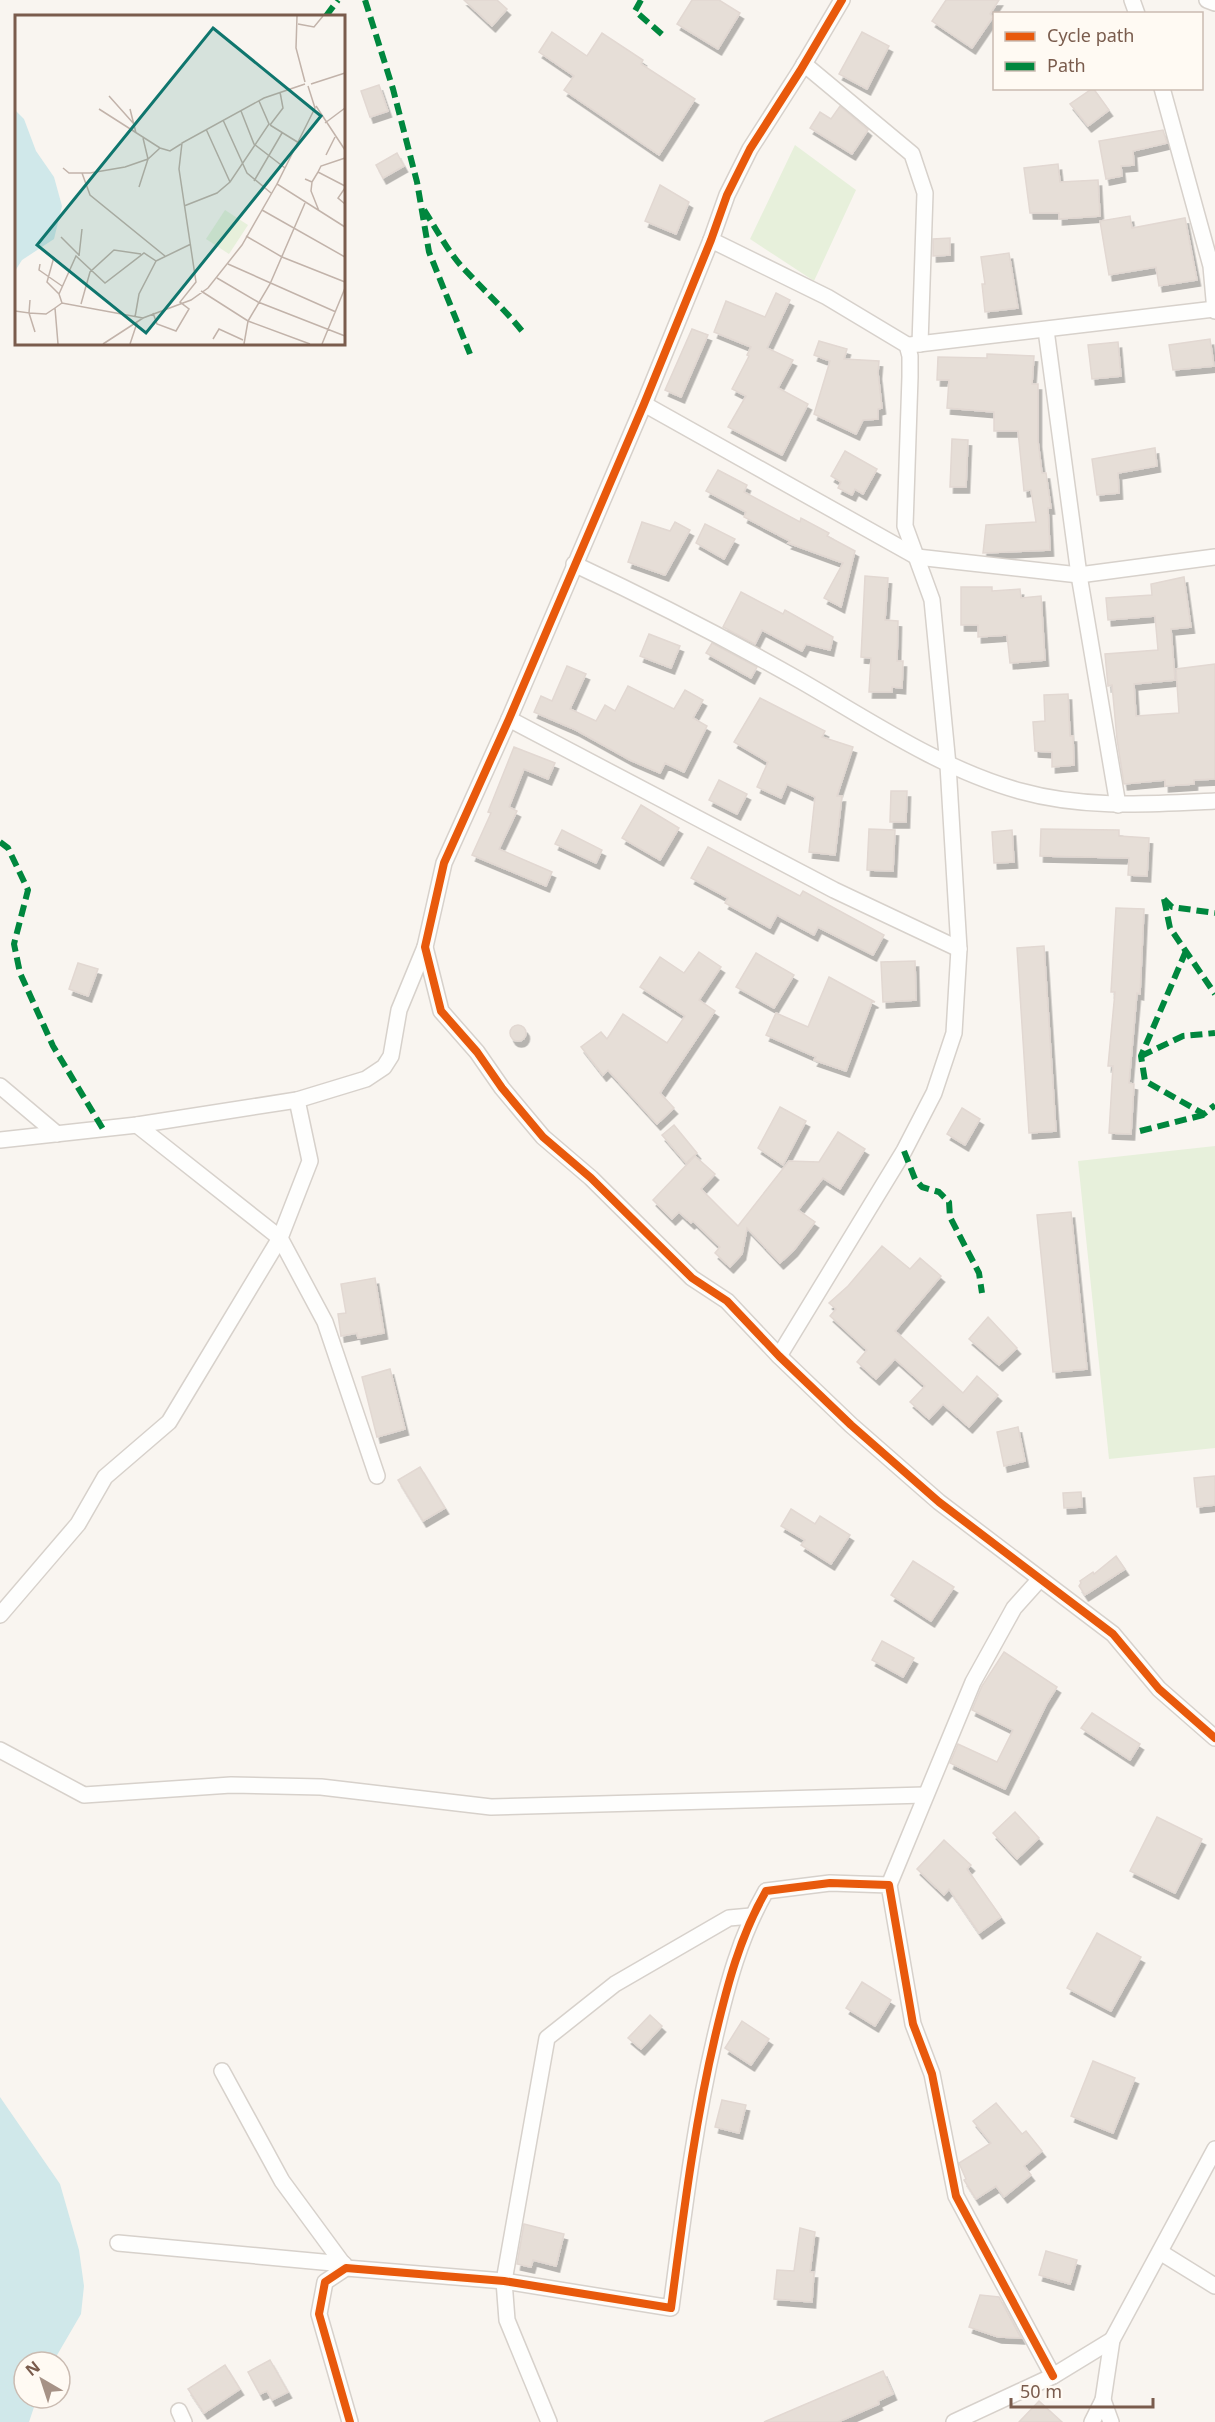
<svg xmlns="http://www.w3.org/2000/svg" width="1215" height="2422" font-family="'Noto Sans',sans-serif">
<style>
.green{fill:#e7f0db}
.water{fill:#d0e8ea}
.building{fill:#e6ded7;stroke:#e2d8d2;stroke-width:1.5;filter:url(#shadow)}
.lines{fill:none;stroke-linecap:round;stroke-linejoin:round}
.street-casing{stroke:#d7d1cb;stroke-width:18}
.street{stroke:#fefefd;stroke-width:15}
.quiet{stroke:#00873e;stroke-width:6;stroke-dasharray:12 6;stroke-linecap:butt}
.cycleway-casing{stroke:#fffaf3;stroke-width:11}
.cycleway{stroke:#e8590c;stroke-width:8}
.inset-road{fill:none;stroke:#c2b3aa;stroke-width:1.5}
.view{fill:#0f766e;fill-opacity:0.15;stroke:#0f766e;stroke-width:3}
.inset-edge{fill:none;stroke:#7a5c4d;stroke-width:3}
</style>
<defs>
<filter id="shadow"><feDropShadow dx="3.5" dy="6" stdDeviation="0" flood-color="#0004"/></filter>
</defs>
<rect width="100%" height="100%" fill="#f9f5f0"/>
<g class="green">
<path d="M 795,145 L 856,190 L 814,281 L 750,239 Z"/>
<path d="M 1215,1146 L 1215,1448 L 1109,1459 L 1078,1161 Z"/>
</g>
<path class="water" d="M 0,2097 L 60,2184 L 79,2250 L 84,2286 L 81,2314 L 53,2362 L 24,2362 L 24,2398 L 37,2398 L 29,2422 L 0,2422 Z"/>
<g class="building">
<path d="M 464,0 L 497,0 L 507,9 L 492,26 Z"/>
<path d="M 692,0 L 719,0 L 740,13 L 718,49 L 677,24 Z"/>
<path d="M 946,0 L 999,0 L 990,14 L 993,17 L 972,48 L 932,21 Z"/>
<path d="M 552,32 L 587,56 L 602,33 L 643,60 L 641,64 L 695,99 L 659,155 L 564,90 L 574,76 L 539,52 Z"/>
<path d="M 862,32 L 889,46 L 867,89 L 839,74 Z"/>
<path d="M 379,85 L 388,111 L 370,117 L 361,91 Z"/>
<path d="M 1093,88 L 1109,110 L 1088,126 L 1070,104 Z"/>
<path d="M 840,106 L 868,130 L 852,154 L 810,128 L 820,112 L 831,119 Z"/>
<path d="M 1163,130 L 1167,143 L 1133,151 L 1134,165 L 1121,166 L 1122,176 L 1106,179 L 1099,141 Z"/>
<path d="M 397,153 L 404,166 L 383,178 L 376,165 Z"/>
<path d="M 1058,164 L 1060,182 L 1098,180 L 1100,216 L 1059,219 L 1059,213 L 1030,213 L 1024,168 Z"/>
<path d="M 660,185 L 689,202 L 676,234 L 645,221 Z"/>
<path d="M 1130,216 L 1132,228 L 1185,218 L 1197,280 L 1159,286 L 1156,267 L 1109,275 L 1100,221 Z"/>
<path d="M 950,238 L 950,255 L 933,256 L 933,239 Z"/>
<path d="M 1009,253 L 1018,308 L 985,312 L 982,284 L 985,284 L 981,257 Z"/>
<path d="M 776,293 L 790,300 L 767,348 L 793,360 L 778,388 L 808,404 L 782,455 L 728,427 L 746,396 L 732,389 L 749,356 L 747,355 L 751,347 L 714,332 L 726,301 L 765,317 Z"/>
<path d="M 692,329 L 708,335 L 681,397 L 665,390 Z"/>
<path d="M 1210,339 L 1214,366 L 1173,370 L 1169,345 Z"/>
<path d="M 819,341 L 847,349 L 844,359 L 879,361 L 878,373 L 882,408 L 878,409 L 878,419 L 863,420 L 856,434 L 814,414 L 830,361 L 814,355 Z"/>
<path d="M 1118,342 L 1121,376 L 1092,379 L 1088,345 Z"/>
<path d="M 987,354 L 1034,356 L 1032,384 L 1038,384 L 1038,441 L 1042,473 L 1046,473 L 1051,508 L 1048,508 L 1050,550 L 983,553 L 986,525 L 1036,522 L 1031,490 L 1024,491 L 1018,431 L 994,431 L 994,412 L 947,408 L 949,380 L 937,380 L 938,357 L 987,358 Z"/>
<path d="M 952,439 L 968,440 L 966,487 L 950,487 Z"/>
<path d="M 1155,448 L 1157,466 L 1118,473 L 1119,493 L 1097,495 L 1092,459 Z"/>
<path d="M 845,451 L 877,469 L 863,494 L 855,489 L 852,495 L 838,488 L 841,482 L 831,476 Z"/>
<path d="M 718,470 L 747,485 L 744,492 L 800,522 L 801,518 L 829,533 L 827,536 L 855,551 L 841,607 L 824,598 L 843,563 L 788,543 L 790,541 L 744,517 L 746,512 L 706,491 Z"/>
<path d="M 642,522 L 670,531 L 675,522 L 690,530 L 665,575 L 628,562 Z"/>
<path d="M 705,524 L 735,539 L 724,559 L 696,543 Z"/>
<path d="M 865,576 L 888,578 L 885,620 L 898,621 L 897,661 L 903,661 L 902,688 L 892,687 L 892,692 L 869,692 L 871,658 L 861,657 Z"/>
<path d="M 1184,577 L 1191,627 L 1171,629 L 1175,680 L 1134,684 L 1136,716 L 1179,713 L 1176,669 L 1215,664 L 1215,779 L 1194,780 L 1194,784 L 1165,786 L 1165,780 L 1124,784 L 1117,739 L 1112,685 L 1108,686 L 1105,654 L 1158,650 L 1155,616 L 1108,620 L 1106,598 L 1152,595 L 1151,584 Z"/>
<path d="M 961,587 L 992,587 L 992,591 L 1020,589 L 1021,598 L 1041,596 L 1045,660 L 1010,663 L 1007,635 L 978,637 L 978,625 L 961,625 Z"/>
<path d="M 741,592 L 783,614 L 785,610 L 833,637 L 830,650 L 806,644 L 802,651 L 762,630 L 755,644 L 723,627 Z"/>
<path d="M 649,634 L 680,646 L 671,668 L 640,656 Z"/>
<path d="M 712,643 L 757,667 L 751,678 L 706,653 Z"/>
<path d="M 567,666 L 586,674 L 570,709 L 596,721 L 605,705 L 615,711 L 628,686 L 674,709 L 685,690 L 703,700 L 693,718 L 707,726 L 684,772 L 665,763 L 660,773 L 630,760 L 576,730 L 534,712 L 541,696 L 552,701 Z"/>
<path d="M 1068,694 L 1070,736 L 1073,736 L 1074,765 L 1052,767 L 1052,752 L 1035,751 L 1033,722 L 1045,721 L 1044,695 Z"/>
<path d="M 760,698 L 825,731 L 822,737 L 853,747 L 837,796 L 842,796 L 835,855 L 809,852 L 815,797 L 787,784 L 781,798 L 757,787 L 768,762 L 734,742 Z"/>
<path d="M 514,747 L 555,763 L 548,779 L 524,769 L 509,807 L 517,811 L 499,849 L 552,872 L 546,886 L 472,855 L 491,813 L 488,812 Z"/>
<path d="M 719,780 L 747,794 L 737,814 L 709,800 Z"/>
<path d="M 891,791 L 907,791 L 906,822 L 890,822 Z"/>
<path d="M 641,805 L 679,828 L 660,860 L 622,838 Z"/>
<path d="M 869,829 L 895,830 L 893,871 L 867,870 Z"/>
<path d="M 1041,829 L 1119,830 L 1119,836 L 1149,838 L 1147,876 L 1128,875 L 1129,858 L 1040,856 Z"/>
<path d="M 562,830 L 602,850 L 596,863 L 555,844 Z"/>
<path d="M 1012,830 L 1014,862 L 994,863 L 992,832 Z"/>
<path d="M 708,847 L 800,896 L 803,891 L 884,935 L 873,955 L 818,927 L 814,935 L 777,915 L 770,928 L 725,903 L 728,898 L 691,878 Z"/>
<path d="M 1116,908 L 1144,909 L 1140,994 L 1137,993 L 1129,1083 L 1134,1084 L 1131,1134 L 1109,1133 L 1113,1066 L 1108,1066 L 1115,992 L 1111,992 Z"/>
<path d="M 1044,946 L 1056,1131 L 1029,1133 L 1017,948 Z"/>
<path d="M 699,952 L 721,967 L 699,1000 L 715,1011 L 660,1093 L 674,1108 L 657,1124 L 608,1070 L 603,1075 L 581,1047 L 601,1032 L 607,1039 L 623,1014 L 667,1043 L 685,1016 L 640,987 L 660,957 L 684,973 Z"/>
<path d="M 756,953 L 794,975 L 774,1008 L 736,987 Z"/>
<path d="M 915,961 L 916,1000 L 883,1002 L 881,962 Z"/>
<path d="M 78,963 L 98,969 L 88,996 L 69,989 Z"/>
<path d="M 829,977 L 875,1002 L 872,1002 L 846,1071 L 814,1060 L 816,1057 L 766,1035 L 776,1013 L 808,1027 Z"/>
<circle cx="518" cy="1033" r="8"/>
<path d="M 780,1107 L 806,1121 L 783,1165 L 758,1148 Z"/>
<path d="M 962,1108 L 980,1119 L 965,1145 L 947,1134 Z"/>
<path d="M 674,1125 L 697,1153 L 686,1163 L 662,1135 Z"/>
<path d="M 838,1132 L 865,1149 L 840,1189 L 823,1178 L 798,1210 L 815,1222 L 794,1250 L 780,1263 L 747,1228 L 742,1254 L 730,1267 L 715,1253 L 720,1247 L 693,1221 L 691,1223 L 679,1212 L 672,1219 L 653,1200 L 695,1156 L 715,1174 L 701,1189 L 738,1226 L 789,1161 L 819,1162 Z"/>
<path d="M 1071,1212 L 1087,1369 L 1053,1372 L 1037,1215 Z"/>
<path d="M 882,1246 L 910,1269 L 920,1258 L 941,1276 L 895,1331 L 963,1393 L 977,1376 L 998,1395 L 969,1427 L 943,1404 L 929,1419 L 910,1402 L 925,1386 L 895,1359 L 876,1379 L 857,1362 L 867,1350 L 830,1316 L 836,1309 L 829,1303 L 848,1286 Z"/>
<path d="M 375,1278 L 384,1333 L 358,1338 L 357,1333 L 341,1336 L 338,1314 L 346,1313 L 341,1284 Z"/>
<path d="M 988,1317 L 1017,1348 L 999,1365 L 969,1339 Z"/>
<path d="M 390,1369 L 405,1429 L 377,1437 L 362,1377 Z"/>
<path d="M 1018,1427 L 1025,1461 L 1004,1466 L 997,1432 Z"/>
<path d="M 420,1467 L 445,1508 L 423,1521 L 398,1480 Z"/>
<path d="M 1215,1476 L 1215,1505 L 1197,1507 L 1194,1478 Z"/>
<path d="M 1081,1492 L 1082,1507 L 1064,1508 L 1063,1493 Z"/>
<path d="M 791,1509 L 815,1524 L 820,1516 L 850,1535 L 831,1564 L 801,1545 L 805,1540 L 781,1526 Z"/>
<path d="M 1116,1556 L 1125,1569 L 1085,1595 L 1079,1586 L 1081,1583 L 1080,1581 L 1093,1572 L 1094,1574 Z"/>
<path d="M 913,1561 L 954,1587 L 931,1621 L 891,1595 Z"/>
<path d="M 882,1641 L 914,1658 L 903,1677 L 872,1660 Z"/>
<path d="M 1004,1652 L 1057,1687 L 1047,1703 L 1005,1789 L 950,1763 L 958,1744 L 997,1762 L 1013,1730 L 972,1710 L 982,1686 Z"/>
<path d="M 1092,1713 L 1140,1744 L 1130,1760 L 1081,1728 Z"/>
<path d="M 1015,1812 L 1039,1838 L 1017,1859 L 993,1833 Z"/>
<path d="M 1157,1817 L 1202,1839 L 1175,1893 L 1130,1871 Z"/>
<path d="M 944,1840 L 971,1865 L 967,1869 L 1001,1917 L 979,1933 L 949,1889 L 944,1895 L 917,1869 Z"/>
<path d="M 1097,1933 L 1141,1957 L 1111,2011 L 1067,1988 Z"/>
<path d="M 862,1982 L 891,2000 L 875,2026 L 846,2008 Z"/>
<path d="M 650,2015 L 662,2026 L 641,2049 L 628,2038 Z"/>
<path d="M 742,2021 L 769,2039 L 751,2065 L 725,2048 Z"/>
<path d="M 1093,2061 L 1135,2078 L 1113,2133 L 1071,2116 Z"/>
<path d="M 722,2100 L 746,2105 L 739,2133 L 715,2127 Z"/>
<path d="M 996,2103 L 1022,2134 L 1026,2131 L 1042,2151 L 1024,2166 L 1031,2175 L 1004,2197 L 996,2186 L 976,2199 L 964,2180 L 966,2179 L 959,2163 L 991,2143 L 973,2121 Z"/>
<path d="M 524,2224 L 564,2234 L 556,2266 L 533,2260 L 531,2267 L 517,2264 Z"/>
<path d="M 800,2228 L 815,2232 L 810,2272 L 814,2272 L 812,2302 L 774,2299 L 777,2270 L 794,2271 Z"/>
<path d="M 1046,2251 L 1077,2260 L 1070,2284 L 1039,2275 Z"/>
<path d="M 980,2295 L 999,2297 L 1021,2338 L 998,2337 L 969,2327 Z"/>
<path d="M 270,2360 L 288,2392 L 272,2400 L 267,2391 L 260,2394 L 248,2372 Z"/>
<path d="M 225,2365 L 240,2389 L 204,2413 L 188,2389 Z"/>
<path d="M 883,2371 L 893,2394 L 878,2401 L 879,2404 L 838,2422 L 764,2422 Z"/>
<path d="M 1039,2401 L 1062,2422 L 1019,2422 Z"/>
</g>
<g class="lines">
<defs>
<g id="street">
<path d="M 842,0 L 800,71 L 750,149 L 727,195 L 711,240 L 644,404 L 509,719 L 444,863 L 425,947 L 441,1011 L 477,1052 L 502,1088 L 543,1137 L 591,1178 L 692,1278 L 727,1301 L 779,1356 L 851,1425 L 939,1502 L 1113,1634 L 1159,1689 L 1215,1738"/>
<path d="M 1132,0 L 1137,14"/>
<path d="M 1207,0 L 1215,3"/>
<path d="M 804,64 L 912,154 L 925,193 L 920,344"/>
<path d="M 1162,88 L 1211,266 L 1215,311"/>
<path d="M 711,240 L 827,297 L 907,345 L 910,356 L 910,377 L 905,526 L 932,600 L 948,765 L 959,949 L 954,1033 L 934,1093 L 904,1151 L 779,1356"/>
<path d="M 1046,330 L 1079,575 L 1118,805"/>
<path d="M 910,345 L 1215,309"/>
<path d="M 644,404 L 917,557 L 1079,575 L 1215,557"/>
<path d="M 574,564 C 651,600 727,639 801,681 C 872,722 941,769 1020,791 C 1084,809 1150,804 1215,801"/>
<path d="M 509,719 L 834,890 L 959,949"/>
<path d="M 0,1086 L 57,1134"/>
<path d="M 137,1125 L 280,1238 L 325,1322 L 377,1476"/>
<path d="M 0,1140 L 137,1125 L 297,1100 L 366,1079 L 384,1067 L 391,1056 L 399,1010 L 425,947"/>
<path d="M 0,1615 L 78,1524 L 105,1477 L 169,1422 L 280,1238 L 310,1161 L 297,1100"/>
<path d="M 0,1750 L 84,1795 L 231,1785 L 321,1787 L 491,1807 L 925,1795"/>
<path d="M 889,1885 L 973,1682 L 1014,1608 L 1040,1579"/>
<path d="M 222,2071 L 282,2181 L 346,2268"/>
<path d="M 118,2243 L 344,2264"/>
<path d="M 1160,2252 L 1215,2286"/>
<path d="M 1103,2400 L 1111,2422"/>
<path d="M 179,2411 L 184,2422"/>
<path d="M 350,2422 L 319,2314 L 325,2282 L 346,2268 L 504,2281 L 671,2308 C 683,2218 694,2126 715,2037 C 727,1986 740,1936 766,1891 L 830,1883 L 889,1885 L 913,2024 L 932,2074 L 956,2196 L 1053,2376"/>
<path d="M 549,2422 L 507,2320 L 504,2281 L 547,2038 L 615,1984 L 729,1918 L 751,1916"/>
<path d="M 954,2422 L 1053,2376 L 1112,2340"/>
<path d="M 1092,2422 L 1103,2400 L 1112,2340 L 1215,2149"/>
</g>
</defs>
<use href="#street" class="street-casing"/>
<use href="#street" class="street"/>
<g class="quiet">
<path d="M 365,0 L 393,89 L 417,182 L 429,252 L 470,354"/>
<path d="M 641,0 L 635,11 L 664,36"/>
<path d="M 326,16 L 338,0"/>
<path d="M 424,210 C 437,230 448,252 464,269 C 484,290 504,309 522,331"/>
<path d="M 0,842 L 8,848 L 28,890 L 14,944 L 20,973 L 53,1046 L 103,1129"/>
<path d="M 1164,899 L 1170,928 L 1215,994"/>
<path d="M 1164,899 L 1172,907 L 1215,913"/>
<path d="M 1186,951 L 1141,1056 L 1145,1081 L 1204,1114 L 1215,1105"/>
<path d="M 1141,1056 L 1183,1036 L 1215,1033"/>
<path d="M 1140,1131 L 1207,1114"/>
<path d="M 904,1151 L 915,1179 L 922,1187 L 939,1192 L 949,1202 L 950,1217 L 979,1273 L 982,1293"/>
</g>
<defs>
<g id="cycleway">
<path d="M 842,0 L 800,71 L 750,149 L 727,195 L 711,240 L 644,404 L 509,719 L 444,863 L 425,947 L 441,1011 L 477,1052 L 502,1088 L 543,1137 L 591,1178 L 692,1278 L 727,1301 L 779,1356 L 851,1425 L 939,1502 L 1113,1634 L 1159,1689 L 1215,1738"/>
<path d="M 350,2422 L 319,2314 L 325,2282 L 346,2268 L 504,2281 L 671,2308 C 683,2218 694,2126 715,2037 C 727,1986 740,1936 766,1891 L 830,1883 L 889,1885 L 913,2024 L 932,2074 L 956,2196 L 1053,2376"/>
</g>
</defs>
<use href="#cycleway" class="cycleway-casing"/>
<use href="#cycleway" class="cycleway"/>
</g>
<g transform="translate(15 15)">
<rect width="330" height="330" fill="#f9f5f0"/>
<path d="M 210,195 L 233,210 L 214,239 L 191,224 Z" fill="#e7f0db"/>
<path d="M 0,95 L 9,104 L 21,136 L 39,162 L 47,191 L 39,224 L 7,245 L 0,256 Z" fill="#d0e8ea"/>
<path class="inset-road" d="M 282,1 L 281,33 L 290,67M 283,9 L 299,12 L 308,1M 296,69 L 330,58M 293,71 L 300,93 L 262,169 L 330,212M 94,81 L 119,109M 301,91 L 330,135M 84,94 L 145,133 L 155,136 L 166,129M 115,94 L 121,118M 226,96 L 239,129 L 270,153M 208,105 L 232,158 L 256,178M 310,108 L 330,93M 255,110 L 268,93 L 265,77M 255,110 L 284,128M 191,114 L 215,167M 311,140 L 320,122M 48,153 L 54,158 L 75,158 L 110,152 L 133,144 L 145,133M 303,157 L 306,151 L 330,143M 67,158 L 75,180 L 150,241M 290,164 L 297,167 L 303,157 L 330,171M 239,166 L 267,118M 297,167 L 296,176 L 304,196M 124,172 L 133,144 L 128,123M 330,173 L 323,183 L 330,189M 169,191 L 202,178 L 215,167 L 254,109 L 244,86M 247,195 L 330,242M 231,221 L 267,242 L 330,267M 46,222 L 64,240M 64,241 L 67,214M 39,242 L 32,267 L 44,279M 141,246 L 176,229M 25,249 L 24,255 L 47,271M 213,249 L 321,297M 202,263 L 243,287 L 330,321M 186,276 L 233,306 L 295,329M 47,288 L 44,279 L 61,241 L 90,268 L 129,238 L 141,246 L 124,279 L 120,302M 66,289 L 75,257 L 99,235 L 126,239M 0,296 L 14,298 L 15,285M 138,298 L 142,309 L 161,316 L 174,294 L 165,287 L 181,267 L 164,154 L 167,128 L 249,83 L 290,69M 20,317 L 14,298 L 31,299 L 40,293M 198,324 L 204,314 L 228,325M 43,329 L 40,293 L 47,288 L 128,303M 88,329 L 128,303 L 176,285 L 193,273 L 227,230 L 262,169M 115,329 L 122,308M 229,329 L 233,306 L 255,269 L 290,188M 307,329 L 330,273"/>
<path class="view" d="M 198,13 L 306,101 L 131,318 L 22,230 Z"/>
<rect width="330" height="330" class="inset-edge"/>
</g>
<rect x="993" y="12" width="210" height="78" fill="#fffaf3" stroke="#cabbb1" stroke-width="1.5"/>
<rect x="1005" y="32" width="30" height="9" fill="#e8590c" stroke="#cabbb1" stroke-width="1.5"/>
<text x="1047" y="42" font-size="18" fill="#7a5c4d">Cycle path</text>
<rect x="1005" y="62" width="30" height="9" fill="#00873e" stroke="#cabbb1" stroke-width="1.5"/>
<text x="1047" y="72" font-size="18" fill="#7a5c4d">Path</text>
<g transform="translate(42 2380) rotate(321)"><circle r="28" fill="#fffaf3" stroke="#cabbb1" stroke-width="1.5"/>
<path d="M0-4.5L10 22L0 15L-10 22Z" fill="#a69286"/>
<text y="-9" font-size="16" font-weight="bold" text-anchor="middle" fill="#7a5c4d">N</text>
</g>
<path d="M1011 2398v9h142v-9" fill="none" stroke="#7a5c4d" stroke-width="3"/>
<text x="1020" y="2398" font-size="18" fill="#7a5c4d" stroke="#fffaf3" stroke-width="4.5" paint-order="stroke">50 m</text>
</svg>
